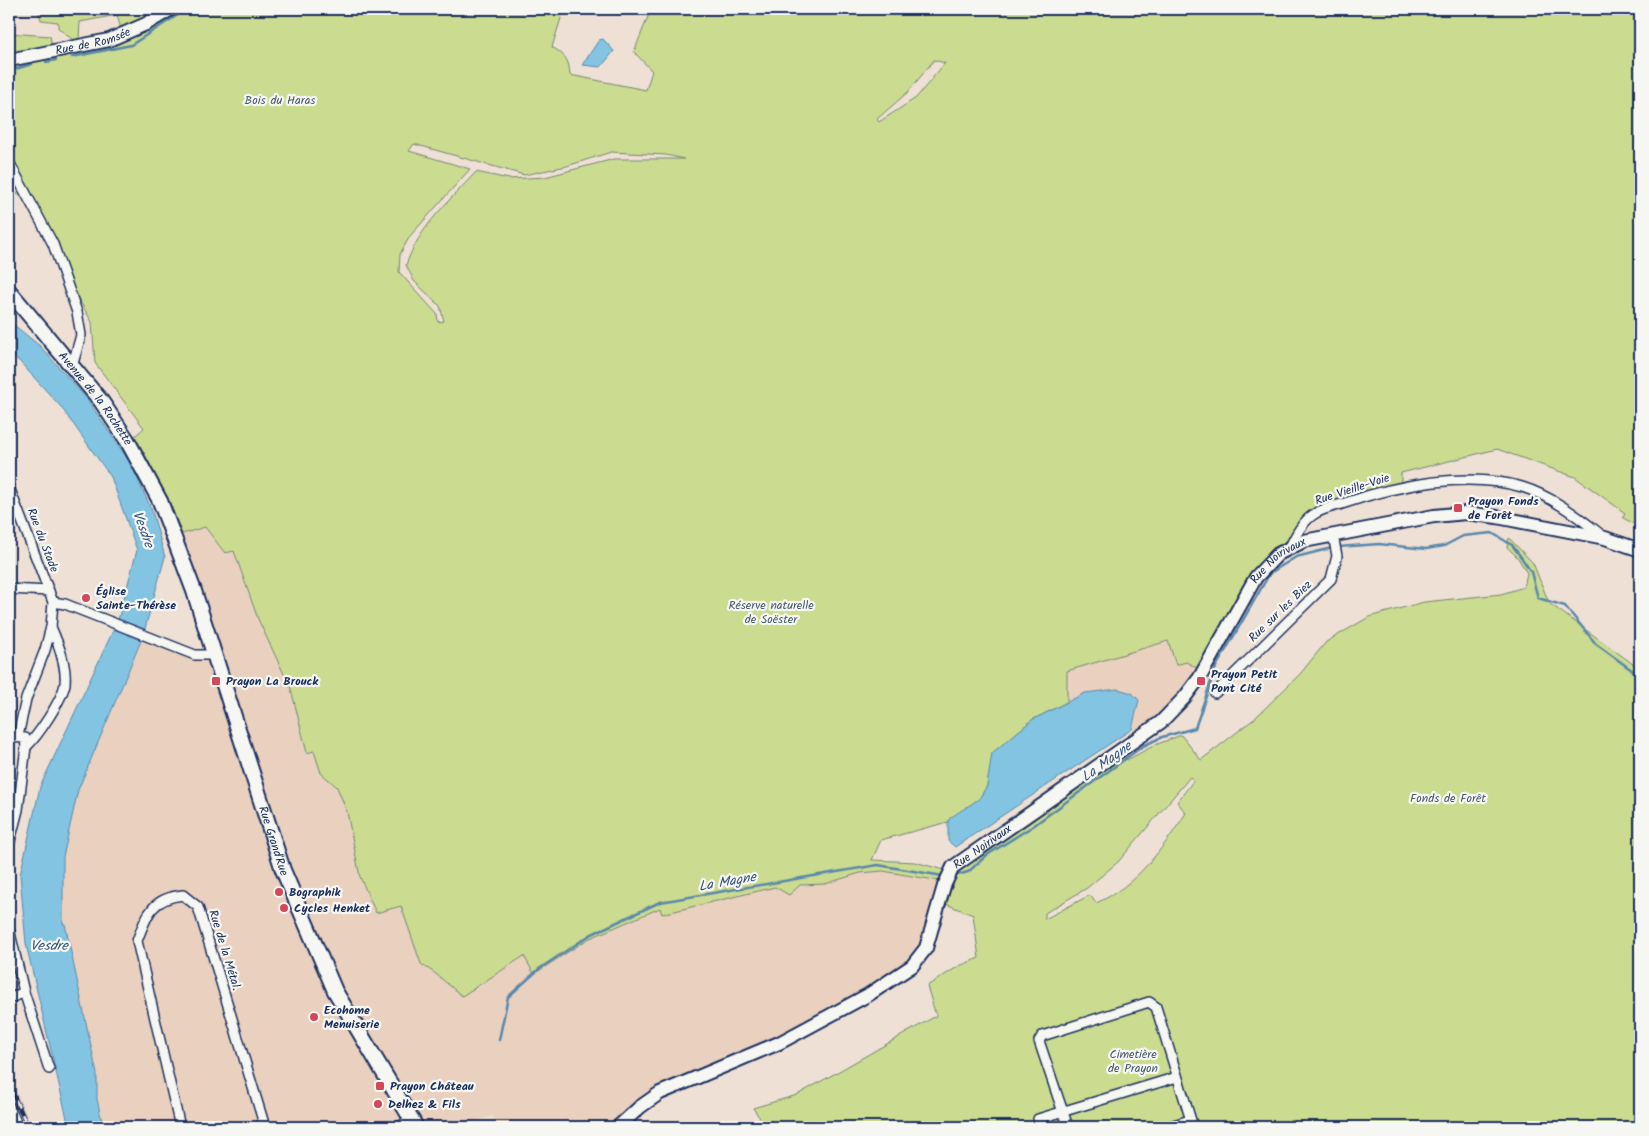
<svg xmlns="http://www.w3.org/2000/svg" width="1649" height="1136" font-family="Kalam,sans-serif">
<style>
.built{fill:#e9d0bf}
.green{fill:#cbdb8f;stroke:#738576;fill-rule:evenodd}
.water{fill:#82c4e2;stroke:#5988ad}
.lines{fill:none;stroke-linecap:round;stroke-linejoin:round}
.stream{stroke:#5988ad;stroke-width:2.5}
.street-casing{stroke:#1b2f5e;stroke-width:12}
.secondary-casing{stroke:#1b2f5e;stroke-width:16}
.primary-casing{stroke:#1b2f5e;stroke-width:18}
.street{stroke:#f6f6f2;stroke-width:9}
.secondary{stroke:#f6f6f2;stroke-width:12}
.primary{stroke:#f6f6f2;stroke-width:14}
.rail-casing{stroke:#1b2f5e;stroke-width:4.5}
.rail{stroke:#f6f6f2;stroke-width:2.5;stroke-dasharray:8;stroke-linecap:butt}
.poi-dot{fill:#d1495b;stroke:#f6f6f2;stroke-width:2}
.labels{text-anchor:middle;stroke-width:4.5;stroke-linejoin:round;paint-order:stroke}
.street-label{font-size:12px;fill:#1b2f5e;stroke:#f6f6f2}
.park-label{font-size:12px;fill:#475a6a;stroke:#f6f6f2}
.poi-label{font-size:12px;font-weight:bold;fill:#1b2f5e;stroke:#f6f6f2;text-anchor:start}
.water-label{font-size:14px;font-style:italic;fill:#35547f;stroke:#f6f6f2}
</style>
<rect width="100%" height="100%" fill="#eee0d4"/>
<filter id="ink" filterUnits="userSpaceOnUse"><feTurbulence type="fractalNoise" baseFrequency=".02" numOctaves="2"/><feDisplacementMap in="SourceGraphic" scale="10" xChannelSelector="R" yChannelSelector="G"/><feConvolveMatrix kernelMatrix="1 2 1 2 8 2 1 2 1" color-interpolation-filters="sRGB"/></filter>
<g filter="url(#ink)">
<g class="built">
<path d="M 205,527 L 225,553 L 234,551 L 258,619 L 291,689 L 307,752 L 314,750 L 321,773 L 337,787 L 347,812 L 360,877 L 376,913 L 400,903 L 421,964 L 436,974 L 462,996 L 525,956 L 535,974 L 588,939 L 660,908 L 662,914 L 775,887 L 825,884 L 860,873 L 883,871 L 940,881 L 922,949 L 907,967 L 822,1017 L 644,1097 L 613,1127 L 569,1127 L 560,1119 L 549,1127 L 498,1127 L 493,1116 L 482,1119 L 469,1127 L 423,1127 L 354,1020 L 295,879 L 243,724 L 182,534 Z"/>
<path d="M 143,636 L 212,664 L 278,873 L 328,996 L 405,1127 L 103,1127 L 97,1099 L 97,1074 L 65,924 L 63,924 L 63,857 L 78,790 Z"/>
<path d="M 1169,641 L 1176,665 L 1186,662 L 1197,668 L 1191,683 L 1167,714 L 1134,736 L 1132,729 L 1139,700 L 1085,693 L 1067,702 L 1067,671 Z"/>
<path d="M 9,1074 L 32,1127 L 20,1127 L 9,1101 Z"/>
</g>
<g class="green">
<path d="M 38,9 L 556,9 L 563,12 L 552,47 C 565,55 569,59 570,75 L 646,90 L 652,71 L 634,52 L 651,9 L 1640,9 L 1640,527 L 1623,518 L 1625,513 L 1575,477 L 1497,449 L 1401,473 L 1401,485 L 1301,521 L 1288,539 L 1256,566 L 1197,668 L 1186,662 L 1176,665 L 1168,641 L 1067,671 L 1067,702 L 1032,720 L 993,753 L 987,786 L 979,799 L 948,822 L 881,840 L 872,860 L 915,862 L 944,870 L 940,881 L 883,871 L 860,873 L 825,884 L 800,885 L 789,895 L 775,887 L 662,914 L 660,908 L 588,939 L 534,974 L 524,956 L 462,996 L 436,974 L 421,964 L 401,906 L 376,913 L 360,877 L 347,812 L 337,787 L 321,773 L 314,751 L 307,753 L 291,689 L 258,619 L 234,551 L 225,553 L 205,527 L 182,534 L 168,498 L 135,436 L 144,428 L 95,363 L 92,322 L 72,288 L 26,197 L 9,192 L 9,33 L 50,36 L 54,55 L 124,40 L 117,15 L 80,22 L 79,39 L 73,40 L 58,28 L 58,22 L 41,20 ZM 934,60 L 945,63 L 916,98 L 879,122 L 877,119 L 909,91 ZM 414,144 L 524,175 L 567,166 L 611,152 L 666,155 L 684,159 L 614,159 L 545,177 L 509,179 L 476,172 C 449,201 419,227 406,265 L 414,281 L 440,306 L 444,321 L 438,322 L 437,314 L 399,272 L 400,254 L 410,236 L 470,169 L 409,151 Z"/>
<path d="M 1509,538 L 1533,563 L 1549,603 L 1640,669 L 1640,1127 L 943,1127 L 917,1123 L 900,1127 L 815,1127 L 811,1120 L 790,1127 L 766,1127 L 753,1108 L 797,1095 L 936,1016 L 927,986 L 959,966 L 979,958 L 973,915 L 946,904 L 958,870 L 1123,755 L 1127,760 L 1155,745 L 1181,735 L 1201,760 L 1254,719 L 1300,674 L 1326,642 L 1369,617 L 1424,602 L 1501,594 L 1524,587 L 1527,573 L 1518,558 L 1507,547 ZM 1190,777 L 1194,780 L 1177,802 L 1186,813 C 1164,847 1135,887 1096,903 L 1090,895 L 1045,919 L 1045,913 L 1087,888 L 1118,862 Z"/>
</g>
<g class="water">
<path d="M 603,39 L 614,51 L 601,67 L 582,65 L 599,40 Z"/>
<path d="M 9,321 L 40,346 L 87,399 L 131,464 L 152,511 L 165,557 L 143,636 L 78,790 L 63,857 L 63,924 L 65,924 L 97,1074 L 97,1099 L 103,1127 L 69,1127 L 26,944 L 20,875 L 40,787 L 118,620 L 137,550 L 111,477 L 61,407 L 19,361 L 9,353 Z"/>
<path d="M 1118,689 L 1132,693 L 1139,700 L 1132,729 L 955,847 L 948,841 L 948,822 L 950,818 L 979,799 L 987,786 L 992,753 L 1032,720 L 1085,693 Z"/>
</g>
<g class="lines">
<g class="stream">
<path d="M 72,57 L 131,45 L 187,9"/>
<path d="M 46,62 L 56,60"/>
<path d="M 9,71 L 32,64"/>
<path d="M 1338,547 L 1379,544 L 1426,549 L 1444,546 L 1463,536 L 1492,533 L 1512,545 L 1521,557 L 1531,572 L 1538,598 L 1565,606 L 1596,644 L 1640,676"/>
<path d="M 954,876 L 968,872 L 987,855 L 1033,826 L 1143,746 L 1162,737 L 1195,728 L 1216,667 L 1270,573 L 1296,557 L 1332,548"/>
<path d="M 499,1040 L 508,997 L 539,969 L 590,935 L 660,902 L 878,865 L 943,876"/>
</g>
<defs>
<g id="street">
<path d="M 9,162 L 53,244 L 77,312 L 81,335 L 72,367"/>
<path d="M 9,487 L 53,602 L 51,627 L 45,650 L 26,699 L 18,736"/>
<path d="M 1289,549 C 1295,536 1303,520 1316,513 C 1324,508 1336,506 1345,503 C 1397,485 1467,471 1522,487 C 1552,496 1578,517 1603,536"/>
<path d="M 9,589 L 49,591"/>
<path d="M 53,602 L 65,604 L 195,655 L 215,655"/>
<path d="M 1215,693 L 1331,579 L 1337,556 L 1333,535"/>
<path d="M 9,737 L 25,738 L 26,747 L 18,810 L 9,845"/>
<path d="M 26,747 C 38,736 62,700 65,684 C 67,665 58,643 51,627"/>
<path d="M 9,929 L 24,992 L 49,1069"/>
<path d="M 9,999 L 24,992"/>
<path d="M 9,1106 L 18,1127"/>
<path d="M 1038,1119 L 1177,1077"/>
<path d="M 180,1127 L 137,941 C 147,914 152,898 183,895 L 198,907 L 265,1127"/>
<path d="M 399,1127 L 411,1119"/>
<path d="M 1068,1127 L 1039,1041 L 1042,1036 L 1149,1002 L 1156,1007 L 1193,1127"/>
<path d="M 1167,1127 L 1190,1120"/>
</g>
<g id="secondary">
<path id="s1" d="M 9,60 L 109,40 L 146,24 L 171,9"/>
<path id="s2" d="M 618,1127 L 640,1107 L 660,1093 L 779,1043 L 868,995 L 912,966 L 926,948 L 944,886 L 953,867 L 1161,722 L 1185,697 L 1200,677 L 1256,577 L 1278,554 L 1304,541 L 1434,516 L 1466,513 L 1497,517 L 1605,538 L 1640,550"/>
</g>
<g id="primary">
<path id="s3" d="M 9,291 L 101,401 L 127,440 L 160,501 L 194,591 L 283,870 L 335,991 L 416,1127"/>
</g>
</defs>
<use href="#street" class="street-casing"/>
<use href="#secondary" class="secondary-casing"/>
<use href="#primary" class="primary-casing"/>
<use href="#street" class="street"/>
<use href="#secondary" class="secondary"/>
<use href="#primary" class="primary"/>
<defs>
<path id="rail" d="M 9,1085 L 28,1127"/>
</defs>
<use href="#rail" class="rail-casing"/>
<use href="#rail" class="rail"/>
</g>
</g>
<g class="poi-dot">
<rect x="1453" y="503" width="10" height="10" rx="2.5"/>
<circle cx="86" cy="598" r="5"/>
<rect x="211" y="676" width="10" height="10" rx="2.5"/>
<rect x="1196" y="676" width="10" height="10" rx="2.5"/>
<circle cx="279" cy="892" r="5"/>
<circle cx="284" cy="908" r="5"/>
<circle cx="314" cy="1017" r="5"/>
<rect x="375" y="1081" width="10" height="10" rx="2.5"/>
<circle cx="378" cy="1104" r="5"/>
</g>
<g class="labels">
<g class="street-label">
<text dy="4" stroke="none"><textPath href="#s1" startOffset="86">Rue de Romsée</textPath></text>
<text dy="4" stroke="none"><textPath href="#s3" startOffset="138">Avenue de la Rochette</textPath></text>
<text transform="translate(1352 489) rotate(-18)" y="4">Rue Vieille-Voie</text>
<text transform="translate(43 540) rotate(69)" y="4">Rue du Stade</text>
<text dy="4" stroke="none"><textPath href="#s2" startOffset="901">Rue Noirivaux</textPath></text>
<text transform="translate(1280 611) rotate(-44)" y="4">Rue sur les Biez</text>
<text dy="4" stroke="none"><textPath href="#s3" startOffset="618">Rue Grand'Rue</textPath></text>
<text dy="4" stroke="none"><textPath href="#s2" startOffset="481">Rue Noirivaux</textPath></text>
<text transform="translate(225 950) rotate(73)" y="4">Rue de la Métal.</text>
</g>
<g class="park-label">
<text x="280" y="104">Bois du Haras</text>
<text x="771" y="609">Réserve naturelle<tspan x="771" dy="14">de Soëster</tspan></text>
<text x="1448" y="802">Fonds de Forêt</text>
<text x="1133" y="1058">Cimetière<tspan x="1133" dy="14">de Prayon</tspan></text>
</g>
<g class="poi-label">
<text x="1468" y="505">Prayon Fonds<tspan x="1468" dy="14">de Forêt</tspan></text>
<text x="96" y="595">Église<tspan x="96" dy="14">Sainte-Thérèse</tspan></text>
<text x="1211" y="678">Prayon Petit<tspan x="1211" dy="14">Pont Cité</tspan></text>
<text x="226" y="685">Prayon La Brouck</text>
<text x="289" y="896">Bographik</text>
<text x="294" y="912">Cycles Henket</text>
<text x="324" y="1014">Ecohome<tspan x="324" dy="14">Menuiserie</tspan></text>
<text x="390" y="1090">Prayon Château</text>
<text x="388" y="1108">Delhez &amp; Fils</text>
</g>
<g class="water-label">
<text transform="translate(144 529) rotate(70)" y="5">Vesdre</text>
<text transform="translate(1106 761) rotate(-36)" y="5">La Magne</text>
<text transform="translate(727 881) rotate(-10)" y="5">La Magne</text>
<text x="49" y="950">Vesdre</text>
</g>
</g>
<rect width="1649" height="1136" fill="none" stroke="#f6f6f2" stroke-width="30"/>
<rect x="15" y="15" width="1619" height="1106" fill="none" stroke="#1b2f5e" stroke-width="2" filter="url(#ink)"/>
</svg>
